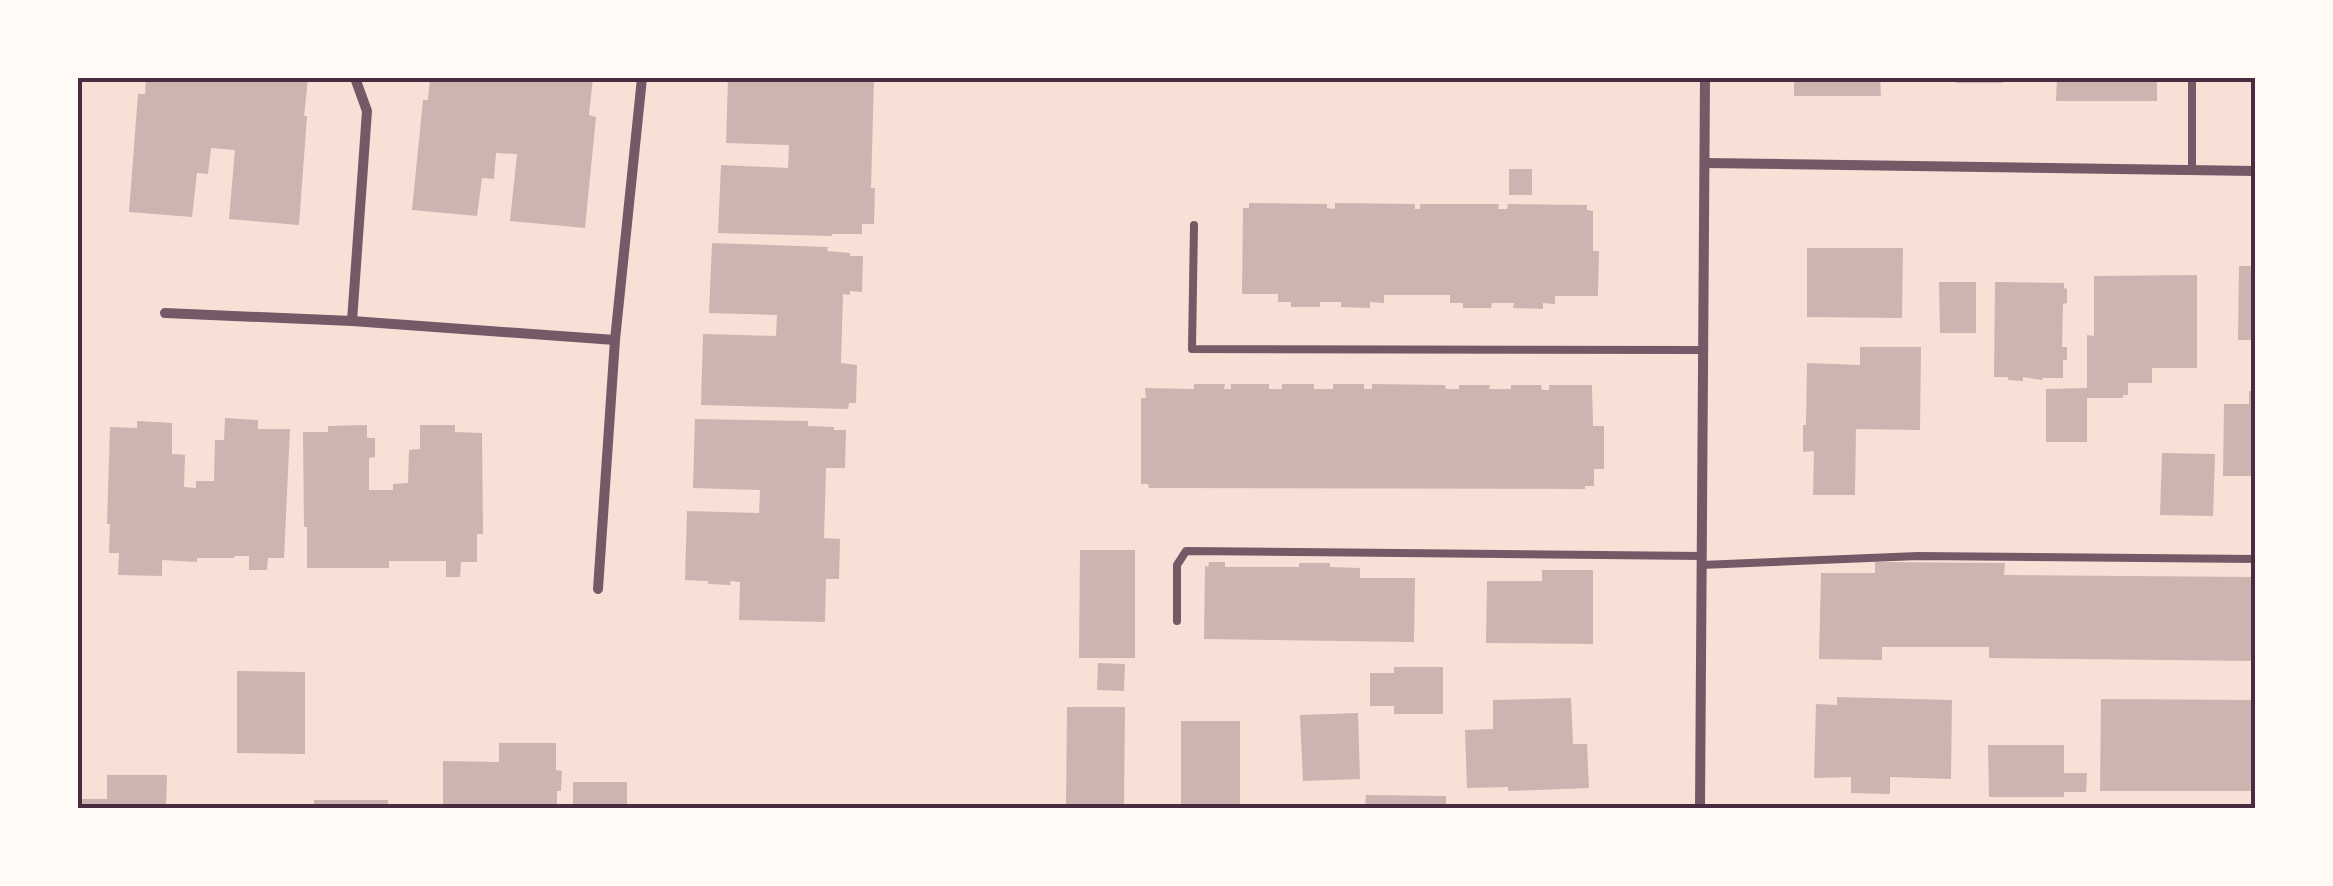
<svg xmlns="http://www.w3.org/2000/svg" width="2333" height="886" font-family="'Open Sans',sans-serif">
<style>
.building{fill:#ccb4b1}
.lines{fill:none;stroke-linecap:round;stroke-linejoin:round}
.service{stroke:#755966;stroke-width:8}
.minor{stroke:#755966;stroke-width:10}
.neatline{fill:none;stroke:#4a2c40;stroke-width:4}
</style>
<rect width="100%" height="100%" fill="#f7e1d7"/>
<g class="building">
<path d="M 146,78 L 308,78 L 304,116 L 307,116 L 299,225 L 229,219 L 235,150 L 211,148 L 208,174 L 197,173 L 192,217 L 129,212 L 138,94 L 145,94 Z"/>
<path d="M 430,78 L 521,78 L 553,81 L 554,78 L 593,78 L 589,115 L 596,117 L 585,228 L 510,221 L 517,154 L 496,153 L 494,179 L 482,178 L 477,216 L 412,210 L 423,100 L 428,100 Z"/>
<path d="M 728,78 L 874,78 L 871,188 L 875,188 L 874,224 L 862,224 L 862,234 L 832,234 L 832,236 L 718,233 L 721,165 L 788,168 L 789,145 L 726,143 Z"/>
<path d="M 1794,78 L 1880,78 L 1881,96 L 1794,96 Z"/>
<path d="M 1956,78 L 2002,78 L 2003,83 L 1956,83 Z"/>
<path d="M 2057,78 L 2157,78 L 2157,101 L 2056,101 Z"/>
<rect x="1509" y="169" width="23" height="26"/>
<path d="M 1249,203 L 1327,204 L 1327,208 L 1335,209 L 1335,203 L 1415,204 L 1415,209 L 1420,209 L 1420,204 L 1499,204 L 1498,209 L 1507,209 L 1508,204 L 1587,205 L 1587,210 L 1593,211 L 1593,251 L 1599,251 L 1598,296 L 1555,296 L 1555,304 L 1543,303 L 1543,309 L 1513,308 L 1514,303 L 1492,303 L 1491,308 L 1463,308 L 1463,303 L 1450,303 L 1450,295 L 1384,295 L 1384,303 L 1370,302 L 1370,308 L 1341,307 L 1341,302 L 1320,302 L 1320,307 L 1291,307 L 1291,302 L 1278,302 L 1278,294 L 1242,294 L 1243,208 L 1249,208 Z"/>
<path d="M 712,243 L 828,247 L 827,251 L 850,253 L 850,256 L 863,256 L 862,292 L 850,291 L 850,295 L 843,294 L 841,363 L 857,365 L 856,403 L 849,403 L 848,409 L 701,405 L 703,334 L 776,336 L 777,315 L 709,313 Z"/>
<path d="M 1807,248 L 1903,248 L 1902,318 L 1807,317 Z"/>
<path d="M 2239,266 L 2256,266 L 2256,340 L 2238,340 Z"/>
<path d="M 2197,275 L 2197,368 L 2152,368 L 2152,383 L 2128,383 L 2128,395 L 2123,395 L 2123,398 L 2087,398 L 2087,442 L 2046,442 L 2046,389 L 2087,388 L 2087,335 L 2094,336 L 2094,276 Z"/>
<path d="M 1939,282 L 1976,282 L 1976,333 L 1940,333 Z"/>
<path d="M 1995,282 L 2064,283 L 2064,288 L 2067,289 L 2067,303 L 2063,304 L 2062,347 L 2067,347 L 2067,360 L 2063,360 L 2063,378 L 2043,378 L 2042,380 L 2023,377 L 2023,381 L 2008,380 L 2008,377 L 1994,377 Z"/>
<path d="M 1860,347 L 1921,347 L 1920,430 L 1856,429 L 1855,495 L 1813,495 L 1814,451 L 1803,452 L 1803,425 L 1806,425 L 1807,363 L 1860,365 Z"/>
<path d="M 1194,384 L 1225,384 L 1224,389 L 1231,389 L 1231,384 L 1269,384 L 1269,389 L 1282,389 L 1282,384 L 1314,384 L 1314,389 L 1333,389 L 1333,384 L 1364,384 L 1364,389 L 1372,389 L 1372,384 L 1445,385 L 1446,389 L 1459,389 L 1459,385 L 1490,385 L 1489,389 L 1511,389 L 1511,385 L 1541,385 L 1542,390 L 1549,390 L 1549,385 L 1592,385 L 1593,426 L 1604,426 L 1604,469 L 1594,469 L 1594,486 L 1585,486 L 1585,489 L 1149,488 L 1148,484 L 1141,484 L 1141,398 L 1146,398 L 1145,388 L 1194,389 Z"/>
<path d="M 2249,391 L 2256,391 L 2256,476 L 2223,476 L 2224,404 L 2249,404 Z"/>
<path d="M 225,418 L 258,420 L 258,429 L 290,429 L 284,558 L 268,558 L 267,570 L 249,570 L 249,556 L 234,556 L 235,558 L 197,558 L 197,562 L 162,560 L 162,576 L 118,575 L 119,553 L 109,553 L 110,524 L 107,524 L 110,427 L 137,428 L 137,421 L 172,423 L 172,454 L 185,455 L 184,487 L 196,488 L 196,481 L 214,481 L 215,440 L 224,440 Z"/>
<path d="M 695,419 L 808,421 L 808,426 L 834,427 L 834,430 L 846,430 L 845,468 L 826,468 L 824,538 L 840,539 L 839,579 L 826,579 L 825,622 L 739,620 L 740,582 L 730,581 L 731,585 L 708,584 L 708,581 L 685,580 L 687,511 L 759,513 L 760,490 L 693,488 Z"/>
<path d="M 367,425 L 367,438 L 375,438 L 375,457 L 369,458 L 369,490 L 393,490 L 393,484 L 408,483 L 409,450 L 420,449 L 420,425 L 455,425 L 455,432 L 482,433 L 483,534 L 477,534 L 477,562 L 461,562 L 460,577 L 446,577 L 446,561 L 389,561 L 389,568 L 307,568 L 307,527 L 304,527 L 303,432 L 328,432 L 328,426 Z"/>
<path d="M 2162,453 L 2215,454 L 2213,516 L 2160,515 Z"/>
<path d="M 1080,550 L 1135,550 L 1135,658 L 1079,658 Z"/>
<path d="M 1209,562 L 1225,562 L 1225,567 L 1299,567 L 1299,563 L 1330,563 L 1330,567 L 1360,568 L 1360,578 L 1415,578 L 1414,642 L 1204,639 L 1205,566 L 1208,567 Z"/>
<path d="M 1875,562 L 2005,563 L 2004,575 L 2256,577 L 2256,661 L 1989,658 L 1989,647 L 1882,647 L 1882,660 L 1819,659 L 1821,573 L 1875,573 Z"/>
<path d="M 1542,570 L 1593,570 L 1593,644 L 1486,643 L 1487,581 L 1542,581 Z"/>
<path d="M 1098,663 L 1125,664 L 1124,691 L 1097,690 Z"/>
<path d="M 1394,667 L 1443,667 L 1443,714 L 1394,714 L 1394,706 L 1370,706 L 1370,673 L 1394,673 Z"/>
<path d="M 237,671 L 305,672 L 305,754 L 237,753 Z"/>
<path d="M 1837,697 L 1952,700 L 1951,779 L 1890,777 L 1890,794 L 1851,793 L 1851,777 L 1814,778 L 1816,704 L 1837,705 Z"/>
<path d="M 1571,698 L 1573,744 L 1587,744 L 1589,788 L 1508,791 L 1508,787 L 1467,788 L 1465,730 L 1493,729 L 1493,700 Z"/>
<path d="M 2101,699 L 2256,700 L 2256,791 L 2100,791 Z"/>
<path d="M 1067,707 L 1125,707 L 1124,805 L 1066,805 Z"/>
<path d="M 1358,713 L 1360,779 L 1303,781 L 1300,715 Z"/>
<rect x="1181" y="721" width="59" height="85"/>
<path d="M 499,743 L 556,743 L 556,770 L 562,771 L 561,791 L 557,791 L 557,808 L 443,808 L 443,761 L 499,762 Z"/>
<path d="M 1988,745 L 2064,745 L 2064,773 L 2087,773 L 2086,792 L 2064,792 L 2064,797 L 1989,797 Z"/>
<path d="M 107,775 L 167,775 L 166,808 L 78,808 L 78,799 L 107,799 Z"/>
<rect x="573" y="782" width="54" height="26"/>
<path d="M 1366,795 L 1446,796 L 1446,808 L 1365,808 Z"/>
<rect x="314" y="800" width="74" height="8"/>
</g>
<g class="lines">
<g class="service">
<path d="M 2192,78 L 2192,171"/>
<path d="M 1194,225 L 1192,349 L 1704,350"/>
<path d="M 1701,565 L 1918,556 L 2256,559"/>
<path d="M 1177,621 L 1177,565 L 1186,551 L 1702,556"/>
</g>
<g class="minor">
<path d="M 1706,163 L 2256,171"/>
<path d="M 165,313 L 352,321 L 615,340"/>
<path d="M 352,321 L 367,111 L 355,78"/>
<path d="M 598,589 L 615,340 L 642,78"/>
<path d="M 1700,808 L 1705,78"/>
</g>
</g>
<rect width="2333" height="886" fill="none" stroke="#fffaf5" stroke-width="160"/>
<rect x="80" y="80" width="2173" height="726" class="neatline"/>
</svg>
